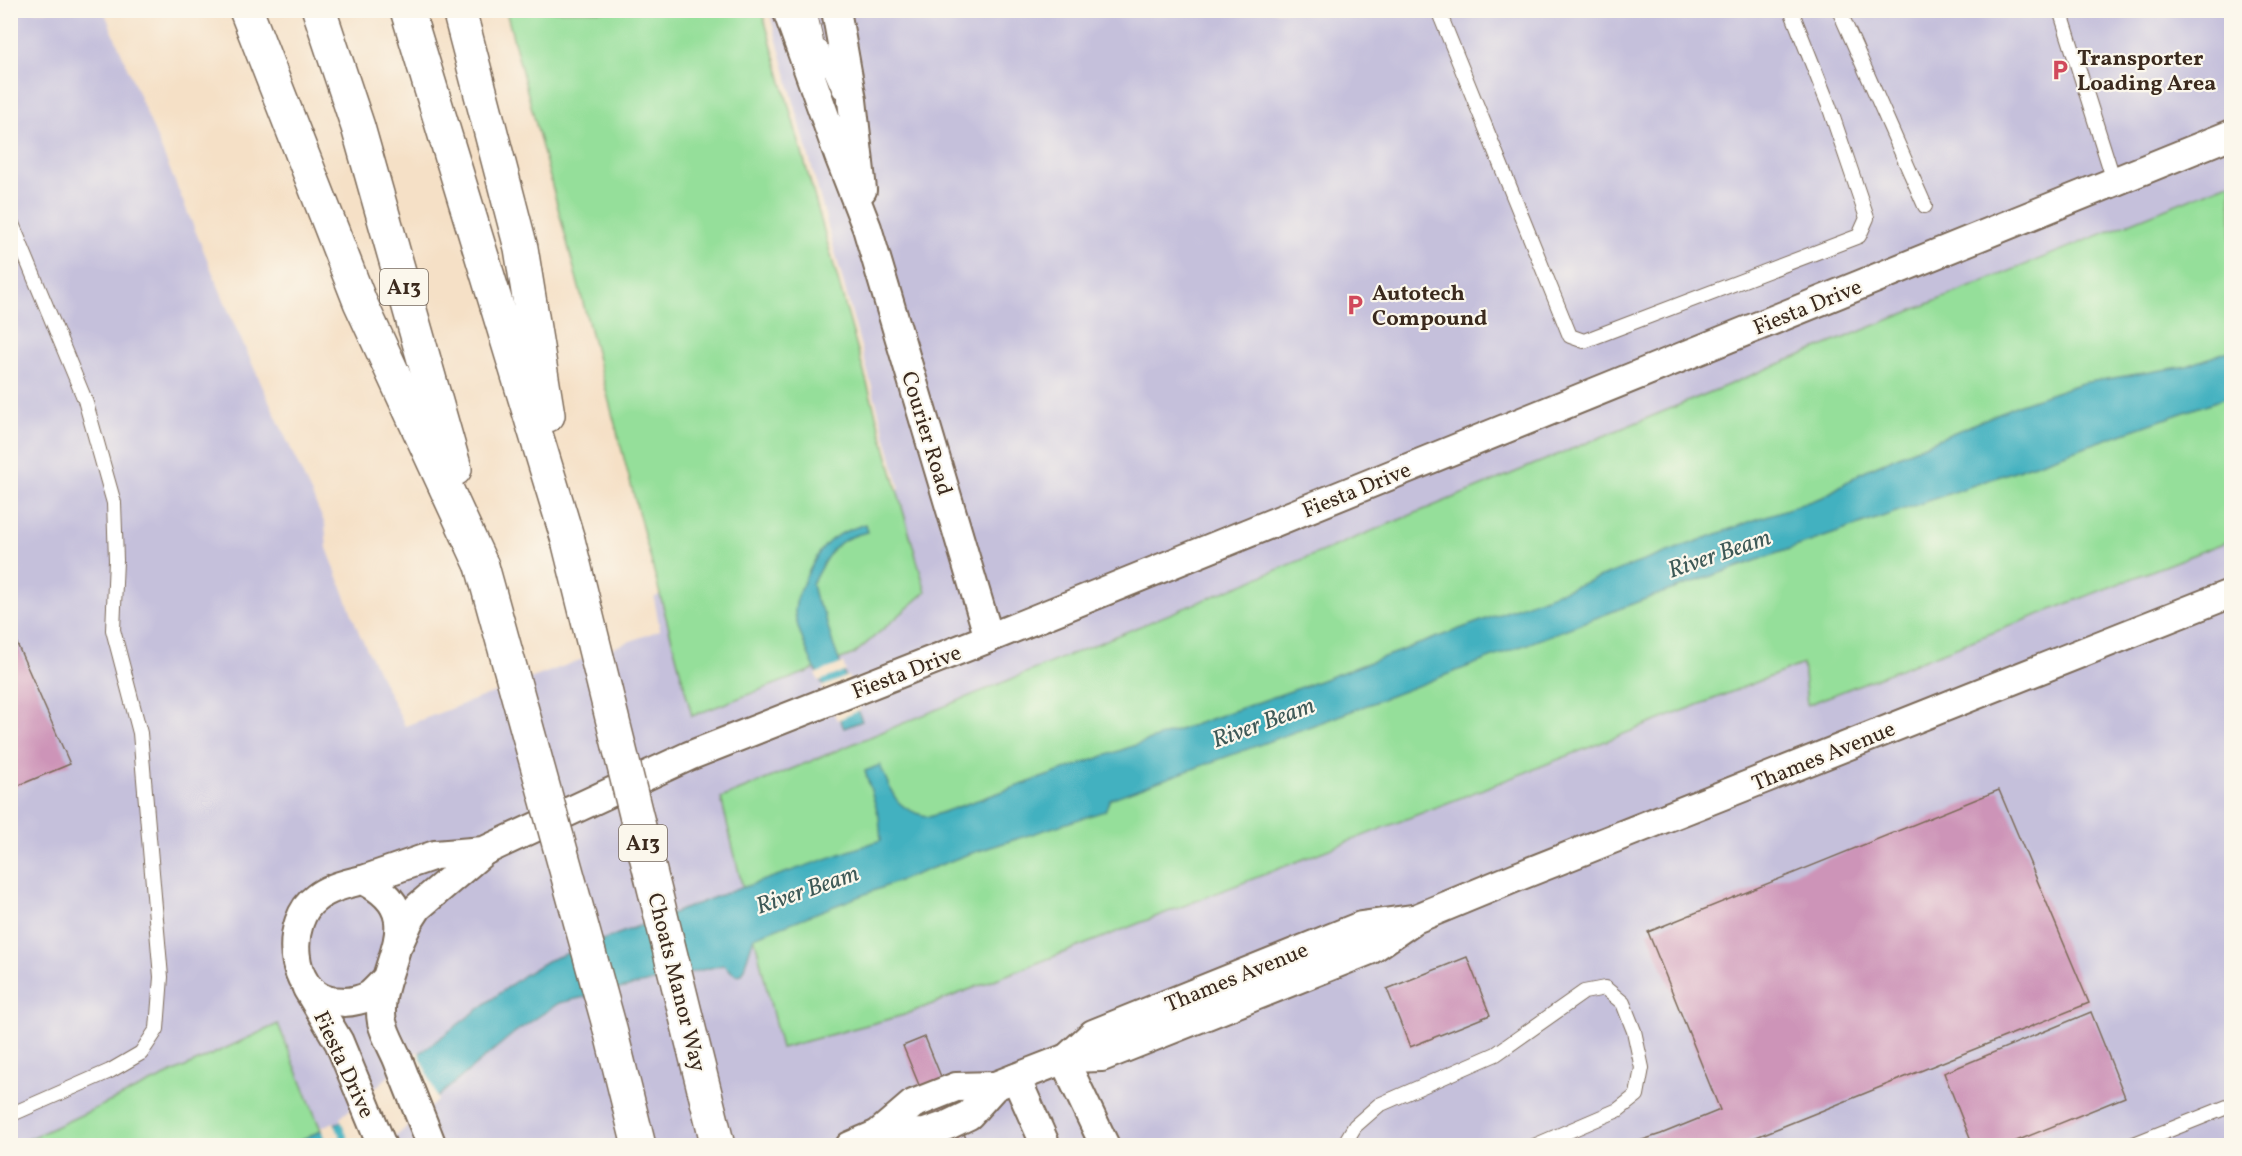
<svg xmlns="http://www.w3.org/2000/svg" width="2242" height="1156" font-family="Vollkorn,serif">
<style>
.industrial{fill:#c5c0db}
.green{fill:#95df9a;stroke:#68845c;stroke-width:1.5}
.water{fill:#43b1c0;stroke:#3f6e6f;stroke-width:1.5}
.pier{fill:#f5e0c6}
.building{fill:#cd94b8}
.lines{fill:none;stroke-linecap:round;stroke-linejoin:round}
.lane-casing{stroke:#7c6a59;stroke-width:16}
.street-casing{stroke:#7c6a59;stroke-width:32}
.highway-casing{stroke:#7c6a59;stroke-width:36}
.lane{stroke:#fff;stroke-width:14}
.street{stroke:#fff;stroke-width:28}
.highway{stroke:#fff;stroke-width:33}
.highway-bridge-casing{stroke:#7c6a59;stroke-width:36;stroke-linecap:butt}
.highway-bridge{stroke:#fff;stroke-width:33}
.labels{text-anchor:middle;stroke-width:4.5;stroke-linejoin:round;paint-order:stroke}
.shield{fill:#fbf7ec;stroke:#75685c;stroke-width:1.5}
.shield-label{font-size:21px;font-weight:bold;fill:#3b2a1e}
.poi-label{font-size:22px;font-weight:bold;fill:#3b2a1e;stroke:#fbf7ec;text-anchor:start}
.street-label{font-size:22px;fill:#3b2a1e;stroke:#fbf7ec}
.water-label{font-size:24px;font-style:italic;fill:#3e5957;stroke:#fbf7ec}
</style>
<rect width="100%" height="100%" fill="#fbf7ec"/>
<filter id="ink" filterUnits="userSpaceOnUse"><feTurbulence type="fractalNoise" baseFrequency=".0167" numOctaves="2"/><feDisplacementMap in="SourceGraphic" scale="12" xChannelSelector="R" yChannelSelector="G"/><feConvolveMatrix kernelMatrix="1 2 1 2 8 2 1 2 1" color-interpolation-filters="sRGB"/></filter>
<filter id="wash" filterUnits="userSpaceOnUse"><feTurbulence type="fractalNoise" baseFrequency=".008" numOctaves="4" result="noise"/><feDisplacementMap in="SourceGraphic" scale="24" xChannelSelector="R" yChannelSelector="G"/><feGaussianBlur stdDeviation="1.35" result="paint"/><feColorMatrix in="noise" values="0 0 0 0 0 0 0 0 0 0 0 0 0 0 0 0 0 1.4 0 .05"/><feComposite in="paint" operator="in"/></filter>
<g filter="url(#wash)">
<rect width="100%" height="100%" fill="#f5e0c6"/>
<path class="industrial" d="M 10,11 L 104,11 L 234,324 L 325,524 L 327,548 L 359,633 L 405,726 L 660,630 L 654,598 L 679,582 L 764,535 L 900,489 L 769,11 L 2231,11 L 2231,182 L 1784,362 L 721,798 L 754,937 L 1804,664 L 1807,705 L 2231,540 L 2231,1145 L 11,1145 Z"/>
<g class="green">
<path d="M 506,11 L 762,11 L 926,592 L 854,654 L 692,716 Z"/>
<path d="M 2231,182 L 2231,540 L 1807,705 L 1803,664 L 904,1015 L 781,1048 L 721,798 L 1784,362 Z"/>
<path d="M 278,1024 L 327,1145 L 14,1146 Z"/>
</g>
<g class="water">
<path d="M 2231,350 L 2231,396 L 1648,598 L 1333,718 L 1110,799 L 1105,811 L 966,855 L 754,937 L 742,974 L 736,975 L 723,965 L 559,1003 L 514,1033 L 380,1145 L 287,1146 L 342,1121 L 420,1053 L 524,975 L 547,961 L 718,896 L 881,840 L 879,817 L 865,771 L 880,765 C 894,796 893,808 929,817 L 1308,685 L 1757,519 L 1823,497 L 1864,471 L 2020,404 L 2082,383 L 2187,366 Z"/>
<path d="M 866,524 L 868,532 C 834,538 827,556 812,584 L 816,601 L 824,613 L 833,644 L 862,721 L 844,728 C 833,705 794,632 795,610 C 796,596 803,584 809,571 C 824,540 834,534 866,524 Z"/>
</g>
<g class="pier">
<path d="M 843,663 L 846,671 L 819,681 L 815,674 Z"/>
<path d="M 848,676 L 861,710 L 837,720 L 821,687 Z"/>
<path d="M 418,1051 L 438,1100 L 385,1146 L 351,1145 L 340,1118 Z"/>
<path d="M 334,1122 L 343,1145 L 328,1145 L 321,1127 Z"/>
</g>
<g id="blocks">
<g class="building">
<path d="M 10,628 L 70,764 L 10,789 Z"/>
<path d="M 1999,790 L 2089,1003 L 1734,1146 L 1624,1146 L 1661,1134 L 1720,1110 L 1648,932 Z"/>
<path d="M 1467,957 L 1490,1015 L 1410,1047 L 1387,989 Z"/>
<path d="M 2091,1012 L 2125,1097 L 2004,1146 L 1973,1146 L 1944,1073 Z"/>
<path d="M 925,1037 L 969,1146 L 944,1146 L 903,1046 Z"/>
</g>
</g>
</g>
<g filter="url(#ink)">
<use href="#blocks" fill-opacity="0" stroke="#7c6a59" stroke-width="1.5"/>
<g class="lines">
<defs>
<g id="lane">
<path d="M 809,10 L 815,36 L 820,70"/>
<path d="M 1438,10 L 1570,336 L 1584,341 L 1859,236 L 1867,218 L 1829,106 L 1791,10"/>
<path d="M 1839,10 L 1925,206"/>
<path d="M 2060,10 L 2114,181"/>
<path d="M 821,48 L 840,91"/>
<path d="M 10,219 L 85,400 L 114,503 L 116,560 L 113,630 L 140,733 L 161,977 L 157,1029 L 141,1053 L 110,1071 L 10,1115"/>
<path d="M 1343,1146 L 1355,1126 L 1379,1105 L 1496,1054 L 1584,992 L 1605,988 L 1623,1003 L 1634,1031 L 1642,1068 L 1637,1095 L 1618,1110 L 1534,1146"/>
<path d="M 2129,1146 L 2232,1105"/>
</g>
<g id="street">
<path d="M 787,10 L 839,156 L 867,228 L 989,638"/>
<path d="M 836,10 L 852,100 L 862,190"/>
<path d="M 363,880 L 435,855 L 484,851"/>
<path d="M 399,943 L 409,921 L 418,907 L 484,851 L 689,756 L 989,638 L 2232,134"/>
<path d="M 387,978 C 381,984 376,990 370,995 C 364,999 352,1002 344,1002 C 340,1001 334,1002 330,1001 C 288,992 285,920 316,898 C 328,888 348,883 363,880 C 438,916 372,970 382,1022 C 385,1035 393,1048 398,1060 C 409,1089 421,1117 432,1146"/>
<path d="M 307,988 L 339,1042 L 382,1146"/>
<path d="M 1067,1058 L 1093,1034 L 1361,926 L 1412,919"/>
<path d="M 1064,1060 L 1105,1146"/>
<path d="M 1016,1078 L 1046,1146"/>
<path d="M 878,1134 L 925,1133 L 948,1125 L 969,1115 L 995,1086"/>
<path d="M 850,1146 L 878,1134 L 913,1104 L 956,1087 L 995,1086 L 1067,1058 L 1102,1057 L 1370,950 L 1415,919 L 1519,876 L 2232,593"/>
</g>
<g id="highway">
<path d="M 246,10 L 360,302 L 482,566"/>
<path d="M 319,10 L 358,127 L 455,469"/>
<path d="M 407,10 L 568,540"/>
<path d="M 459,10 L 521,248 L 548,415"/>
<path d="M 609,1025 L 639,1146"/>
</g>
</defs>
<use href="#lane" class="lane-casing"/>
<use href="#street" class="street-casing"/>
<use href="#highway" class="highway-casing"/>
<use href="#lane" class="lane"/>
<use href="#street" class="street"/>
<use href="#highway" class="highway"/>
<defs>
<g id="highway-bridge">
<path d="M 568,540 L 718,1146"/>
<path d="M 482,566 L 609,1025"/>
</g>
</defs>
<use href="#highway-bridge" class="highway-bridge-casing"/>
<use href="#highway-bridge" class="highway-bridge"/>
</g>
</g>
<defs>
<symbol id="parking-bare" viewBox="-9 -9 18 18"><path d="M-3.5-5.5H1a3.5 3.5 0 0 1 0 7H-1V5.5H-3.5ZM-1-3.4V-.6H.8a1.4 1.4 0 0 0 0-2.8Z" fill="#d1495b" stroke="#fbf7ec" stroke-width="2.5" paint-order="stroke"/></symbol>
</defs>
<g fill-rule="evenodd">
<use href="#parking-bare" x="2045" y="55" width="30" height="30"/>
<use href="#parking-bare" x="1340" y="290" width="30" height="30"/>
</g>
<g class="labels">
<g class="shield">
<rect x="380" y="269" width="48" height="36" rx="4.5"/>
<rect x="619" y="825" width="48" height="36" rx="4.5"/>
</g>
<g class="shield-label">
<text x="404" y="294">A13</text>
<text x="643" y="850">A13</text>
</g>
<g class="poi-label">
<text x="2077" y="65">Transporter<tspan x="2077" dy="25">Loading Area</tspan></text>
<text x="1372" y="300">Autotech<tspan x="1372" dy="25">Compound</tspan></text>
</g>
<g class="street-label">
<text transform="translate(1807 306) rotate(-22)" y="8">Fiesta Drive</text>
<text transform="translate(928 433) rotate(73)" y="8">Courier Road</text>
<text transform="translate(1356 489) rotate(-22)" y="8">Fiesta Drive</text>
<text transform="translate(906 671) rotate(-21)" y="8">Fiesta Drive</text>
<text transform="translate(1823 755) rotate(-22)" y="8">Thames Avenue</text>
<text transform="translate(1236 976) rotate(-22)" y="8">Thames Avenue</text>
<text transform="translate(678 982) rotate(76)" y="8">Choats Manor Way</text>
<text transform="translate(345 1064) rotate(65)" y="8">Fiesta Drive</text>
</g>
<g class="water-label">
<text transform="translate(1719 553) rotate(-19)" y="8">River Beam</text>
<text transform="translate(1263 722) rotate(-20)" y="8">River Beam</text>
<text transform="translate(807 889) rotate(-19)" y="8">River Beam</text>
</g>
</g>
<rect width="2242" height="1156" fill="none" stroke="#fbf7ec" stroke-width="36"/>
</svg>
